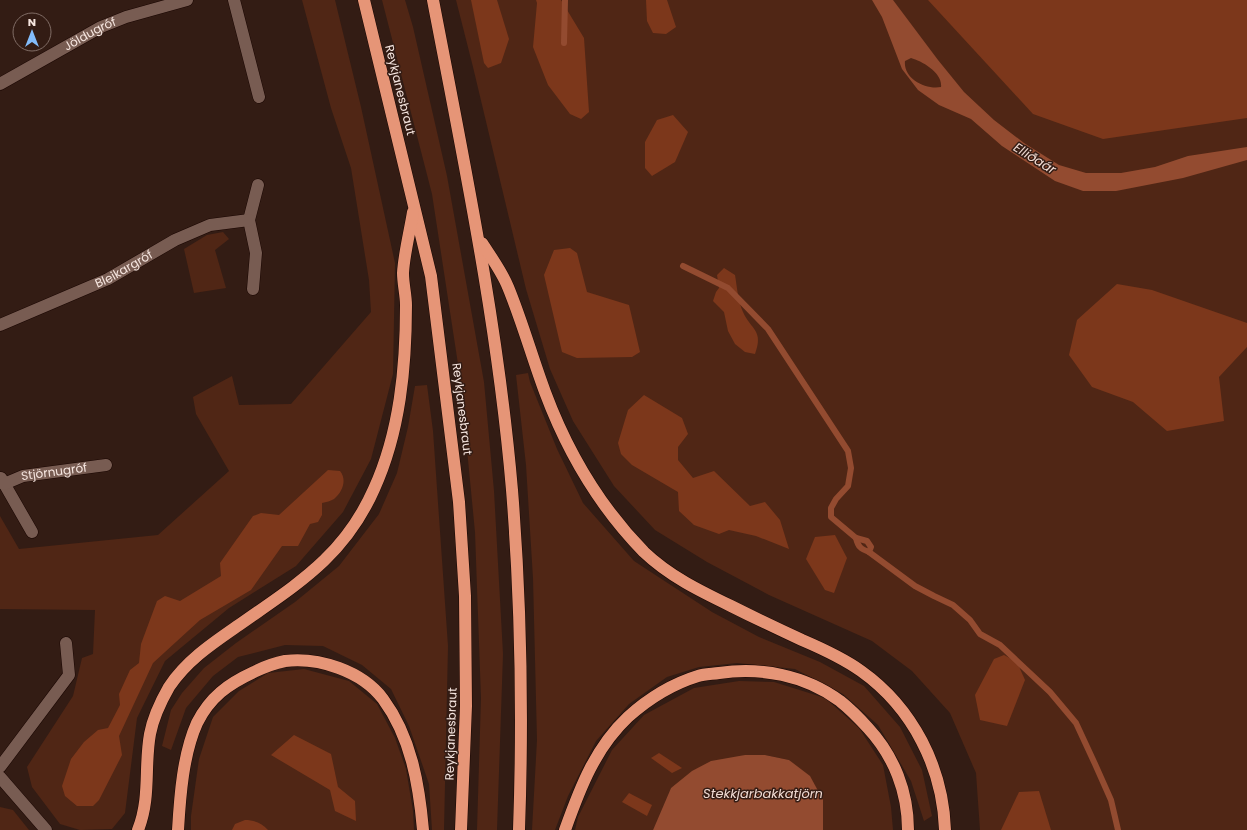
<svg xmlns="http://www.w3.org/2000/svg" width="1247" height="830" font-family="Poppins,sans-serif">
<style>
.green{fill:#502615}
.forest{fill:#7c371b}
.water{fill:#934b30;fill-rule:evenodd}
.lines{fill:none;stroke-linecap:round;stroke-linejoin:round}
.stream{stroke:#934b30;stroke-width:6}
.minor-casing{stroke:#1a0602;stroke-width:13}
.highway-casing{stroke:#1a0602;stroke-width:13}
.minor{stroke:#785c52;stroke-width:12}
.highway{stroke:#e69577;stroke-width:12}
.labels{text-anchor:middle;stroke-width:3;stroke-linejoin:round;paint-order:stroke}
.street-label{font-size:12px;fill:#f6e6e0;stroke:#331c14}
.water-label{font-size:13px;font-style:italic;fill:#f0dad2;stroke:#331c14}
</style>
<rect width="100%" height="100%" fill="#331c14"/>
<g class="green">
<path d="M 302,0 L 335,0 L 361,107 L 395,263 L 393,374 L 371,459 L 343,512 L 296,566 L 229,608 L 165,661 L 137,718 L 125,813 L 112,829 L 80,830 L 60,824 L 32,787 L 27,767 L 73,696 L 82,658 L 93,654 L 95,610 L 0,609 L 0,516 L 19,549 L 158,535 L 229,471 L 196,414 L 193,397 L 232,376 L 239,405 L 291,404 L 371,312 L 369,280 L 351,168 L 331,108 Z"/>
<path d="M 382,0 L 405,0 L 413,27 L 447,176 L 484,382 L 494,491 L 503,654 L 497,830 L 477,830 L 481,698 L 475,532 L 460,377 L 432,194 Z"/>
<path d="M 456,0 L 1247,0 L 1247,830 L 980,830 L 976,773 L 950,713 L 912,671 L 872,641 L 769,595 L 707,562 L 655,530 L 614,486 L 573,421 L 550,369 L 526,289 L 473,67 Z"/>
<path d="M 223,232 L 229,239 L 215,250 L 226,288 L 194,293 L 184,249 L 207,235 Z"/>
<path d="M 528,373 L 530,382 L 557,449 L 583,503 L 634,561 L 712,612 L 759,637 L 820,662 L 864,686 L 900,727 L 922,770 L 932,816 L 924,821 L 911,781 L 878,725 L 843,694 L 795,669 L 737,663 L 699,667 L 667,677 L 629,704 L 596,741 L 568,796 L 555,830 L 532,830 L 537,740 L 533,578 L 526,465 L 516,375 Z"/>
<path d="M 427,385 L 433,431 L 448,646 L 444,830 L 432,830 L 429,784 L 409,726 L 391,689 L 362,665 L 323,646 L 285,645 L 238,657 L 213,676 L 186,708 L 171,750 L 162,746 L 171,710 L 182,693 L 204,668 L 236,643 L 295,602 L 339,566 L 379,514 L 397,473 L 408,427 L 415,386 Z"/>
<path d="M 304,669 L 349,681 L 377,704 L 395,738 L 406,769 L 413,811 L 414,830 L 191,830 L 191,816 L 199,759 L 213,717 L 239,691 L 268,673 Z"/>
<path d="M 739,681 L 774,682 L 825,698 L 859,728 L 883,765 L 891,807 L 893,830 L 823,830 L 823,800 L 789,760 L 765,755 L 745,755 L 671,788 L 653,830 L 575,830 L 578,817 L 612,750 L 644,715 L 694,688 Z"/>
<path d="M 0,807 L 13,810 L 29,830 L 0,830 Z"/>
</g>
<g class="forest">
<path d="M 471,0 L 497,0 L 509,39 L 501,63 L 488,68 L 484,63 Z"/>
<path d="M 536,0 L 561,0 L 584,38 L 589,112 L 581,119 L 570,114 L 548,85 L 533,47 L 537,3 Z"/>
<path d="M 646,0 L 667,0 L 676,27 L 666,34 L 653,33 L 647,21 Z"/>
<path d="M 928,0 L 1247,0 L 1247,118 L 1103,139 L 1033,114 Z"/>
<path d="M 673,115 L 688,132 L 675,162 L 652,176 L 645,168 L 645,142 L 657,120 Z"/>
<path d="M 570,248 L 577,253 L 587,292 L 629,305 L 640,352 L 632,357 L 577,358 L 562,352 L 544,275 L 554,250 Z"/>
<path d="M 724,268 L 735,275 C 737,287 738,301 743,312 C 751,330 764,330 755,354 L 745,352 L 735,344 L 728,331 L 724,312 L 713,301 L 716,292 L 719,288 L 717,275 Z"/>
<path d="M 1117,284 L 1152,290 L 1247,323 L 1247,347 L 1219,377 L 1224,421 L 1167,431 L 1133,402 L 1092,387 L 1069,355 L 1077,320 Z"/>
<path d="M 644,395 L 682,418 L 688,434 L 678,447 L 678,460 L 693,478 L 714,471 L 750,506 L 765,502 L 780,520 L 789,549 L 756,536 L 729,530 L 719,534 L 694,525 L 679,511 L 678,492 L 632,465 L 621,454 L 618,443 L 628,410 Z"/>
<path d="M 328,470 L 340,471 C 347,479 343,492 334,499 C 331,501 326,502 322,503 L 322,515 L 318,522 L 310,524 L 298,546 L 282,546 L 251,590 L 200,620 L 153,663 L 119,736 L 122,755 L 99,800 L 93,806 L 77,806 L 65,796 L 62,786 L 71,759 L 84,742 L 98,730 L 108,728 L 120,705 L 119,694 L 130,670 L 139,663 L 141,644 L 157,601 L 165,596 L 180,601 L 221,576 L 220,563 L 253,516 L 261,513 L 279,515 Z"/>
<path d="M 835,535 L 847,558 L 834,593 L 825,590 L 806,559 L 815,537 Z"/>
<path d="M 1004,655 L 1017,662 L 1025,680 L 1007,726 L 980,720 L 975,695 L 994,659 Z"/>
<path d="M 294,735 L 331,754 L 338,787 L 355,801 L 356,821 L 335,811 L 330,790 L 271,755 Z"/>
<path d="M 659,753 L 682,768 L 672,773 L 651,758 Z"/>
<path d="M 1039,791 L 1051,830 L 1001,830 L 1019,792 Z"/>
<path d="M 629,793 L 652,805 L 647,816 L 622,802 Z"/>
<path d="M 245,820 C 254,820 262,823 268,830 L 232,830 L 235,824 Z"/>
</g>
<g class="water">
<path d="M 872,0 L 893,0 L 938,60 L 964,92 L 994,120 L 1024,143 L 1059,165 L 1086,173 L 1121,173 L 1155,167 L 1188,156 L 1247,147 L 1247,160 L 1183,178 L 1116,191 L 1083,191 L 1055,181 L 1002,146 L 971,119 L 939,105 L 918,90 L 902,69 L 882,17 ZM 911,58 C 922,61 943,73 941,87 C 925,90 903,78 905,61 Z"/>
<path d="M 745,755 L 765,755 L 789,760 L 810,776 L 823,800 L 823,830 L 653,830 L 671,788 L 692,771 L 711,761 Z"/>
</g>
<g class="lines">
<g class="stream">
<path d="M 564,43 L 565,0"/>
<path d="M 683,266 L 728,288 L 768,329 L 848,451 L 851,468 L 848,486 L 836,499 L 831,508 L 831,517 L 856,538 L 867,541 L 871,547 L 869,552 L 915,586 L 934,596 L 953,605 L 970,620 L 980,634 L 1000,645 L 1050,692 L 1076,723 L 1095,764 L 1111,800 L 1118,830"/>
<path d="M 856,538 C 858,547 861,549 869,552"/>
</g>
<defs>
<g id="minor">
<path d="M 234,0 L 259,97"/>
<path id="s1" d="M 0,84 L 101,27 L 126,17 L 187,0"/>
<path d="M 253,289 L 256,253 L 249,220 L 258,185"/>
<path id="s2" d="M 0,325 L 108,279 L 175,240 L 210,225 L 249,220"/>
<path d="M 1,478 L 32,532"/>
<path id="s3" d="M 4,484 L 23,476 L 106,465"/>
<path d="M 0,767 L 69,675 L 66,643"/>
<path d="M 0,777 L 46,830"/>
</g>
<g id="highway">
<path d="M 364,0 L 431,276 L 459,502 L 465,596 L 466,706 L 461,830"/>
<path d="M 433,0 C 464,162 498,325 512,490 C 521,603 523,717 519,830"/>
<path d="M 482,243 C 491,257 502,272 508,287 C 522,321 532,357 545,392 C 567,451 600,507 644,552 C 669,576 700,591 731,606 C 755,618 778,629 802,640 C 823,649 843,658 861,671 C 913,708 943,768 945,830"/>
<path d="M 138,830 C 151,797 144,767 150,734 C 153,718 161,701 169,687 C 187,660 213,643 239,625 C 297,584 344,557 374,489 C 400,432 406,367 406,305 C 406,295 403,284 403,273 C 404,254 410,231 413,212"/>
<path d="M 178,830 C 180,796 183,754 197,723 C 210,697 228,684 254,672 C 264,667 275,663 285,661 C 319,657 362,671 383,699 C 411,737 419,784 423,830"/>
<path d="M 565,830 C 580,788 595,748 628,717 C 648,699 672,684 698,676 C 704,674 712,674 719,673 C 761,667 805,675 840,701 C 850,709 859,718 868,728 C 894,756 908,792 908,830"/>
</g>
</defs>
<use href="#minor" class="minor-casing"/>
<use href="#highway" class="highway-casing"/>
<use href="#minor" class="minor"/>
<use href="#highway" class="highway"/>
</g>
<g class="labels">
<g class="street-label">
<text dy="4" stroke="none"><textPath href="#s1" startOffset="103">Jöldugróf</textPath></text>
<text transform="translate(400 90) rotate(76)" y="4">Reykjanesbraut</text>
<text dy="4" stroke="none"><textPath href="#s2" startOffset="136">Bleikargróf</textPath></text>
<text transform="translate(462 409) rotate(83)" y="4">Reykjanesbraut</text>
<text dy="4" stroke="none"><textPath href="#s3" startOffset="52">Stjörnugróf</textPath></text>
<text transform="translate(451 734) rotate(-88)" y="4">Reykjanesbraut</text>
</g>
<g class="water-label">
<text transform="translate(1035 158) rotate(32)" y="5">Elliðaár</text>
<text x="763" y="798">Stekkjarbakkatjörn</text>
</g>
</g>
<g transform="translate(32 32)"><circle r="19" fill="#331c14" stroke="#816d66"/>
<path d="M0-3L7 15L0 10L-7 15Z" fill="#83bcfa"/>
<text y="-6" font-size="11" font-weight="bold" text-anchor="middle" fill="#f6e6e0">N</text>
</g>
</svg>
